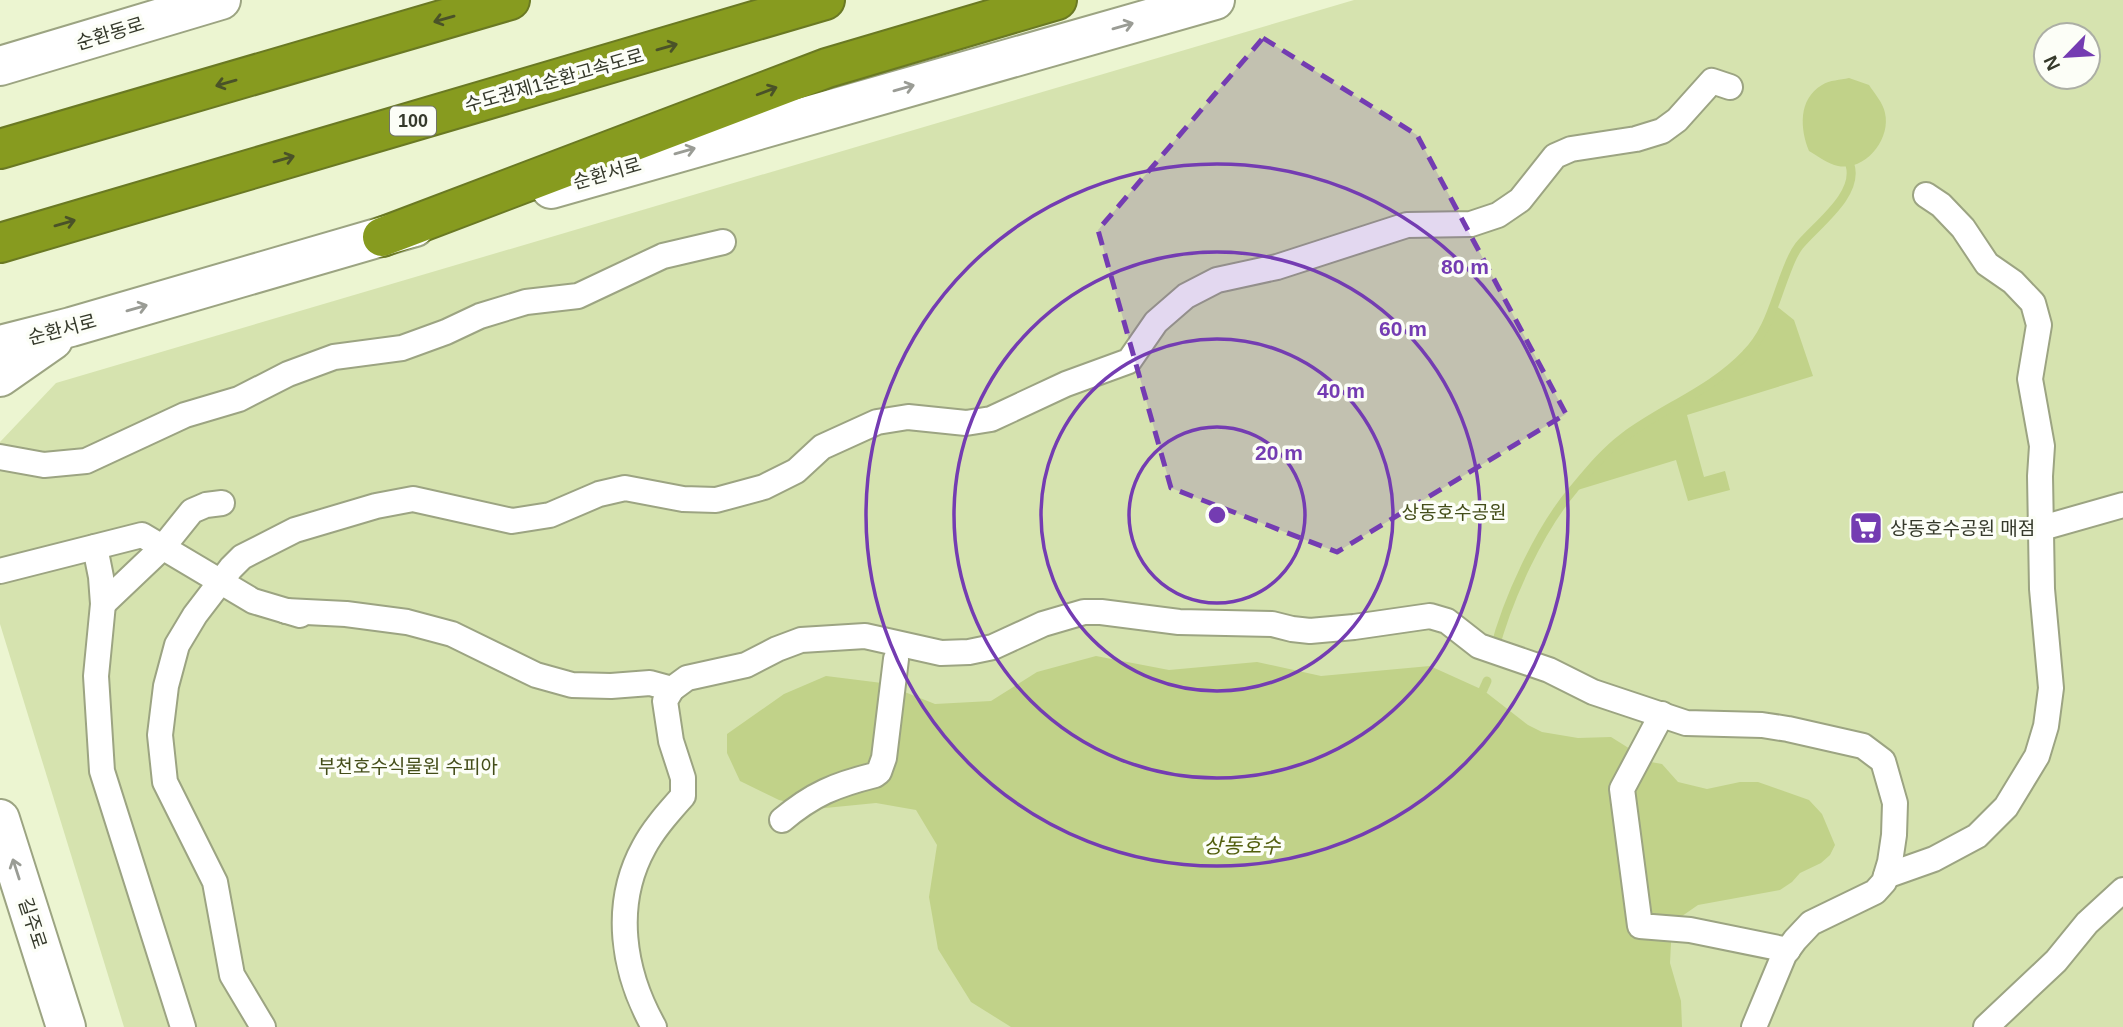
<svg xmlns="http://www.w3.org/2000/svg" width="2123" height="1027" font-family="Helvetica,'Noto Sans KR',sans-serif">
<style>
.green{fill:#d6e3af;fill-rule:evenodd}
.water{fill:#c1d289}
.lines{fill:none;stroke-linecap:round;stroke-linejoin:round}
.stream{stroke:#c1d289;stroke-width:9}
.pedestrian-casing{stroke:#9ca482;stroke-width:28}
.tertiary-casing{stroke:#9ca482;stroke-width:42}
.motorway-casing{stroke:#6a7923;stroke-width:42}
.pedestrian{stroke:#fff;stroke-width:24}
.tertiary{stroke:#fff;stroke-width:38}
.motorway{stroke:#879b1f;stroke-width:38}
.oneway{stroke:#4a5228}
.oneway2{stroke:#9a9c95}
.marked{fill:#743cb2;fill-opacity:0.2;stroke:#743cb2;stroke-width:5;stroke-dasharray:14 9;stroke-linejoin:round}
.ring{fill:none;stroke:#743cb2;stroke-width:3.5}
.labels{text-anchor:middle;stroke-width:7;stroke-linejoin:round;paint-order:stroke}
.shield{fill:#fcfef7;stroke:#717468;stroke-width:2}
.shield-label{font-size:18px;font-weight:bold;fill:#35392b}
.street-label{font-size:19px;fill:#35392b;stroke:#fcfef7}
.park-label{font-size:19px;fill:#434d19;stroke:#fcfef7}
.poi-label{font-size:19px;fill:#35392b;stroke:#fcfef7;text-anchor:start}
.water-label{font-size:21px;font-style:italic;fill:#525f0e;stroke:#fcfef7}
.centre{fill:#743cb2;stroke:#fcfef7;stroke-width:3.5}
.ring-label{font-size:21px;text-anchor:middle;font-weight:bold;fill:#743cb2;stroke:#fcfef7;stroke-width:7;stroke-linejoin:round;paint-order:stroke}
</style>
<rect width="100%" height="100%" fill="#ecf5d1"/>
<path class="green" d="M 1354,0 L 2123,0 L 2123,1027 L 124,1027 L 0,624 L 0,442 L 56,383 ZM 2046,35 L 2088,35 L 2088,77 L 2046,77 Z"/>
<g class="water">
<path d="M 1849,78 L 1869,85 C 1875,94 1883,103 1885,113 C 1891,139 1866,171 1838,166 C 1828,164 1818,156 1809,151 C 1800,129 1798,99 1822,85 C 1830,80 1840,80 1849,78 Z"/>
<path d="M 1775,305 L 1794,320 L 1813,376 L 1687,415 L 1704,477 L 1725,471 L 1730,490 L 1688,501 L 1676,460 L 1571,492 C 1588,473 1603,452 1624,437 C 1669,403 1725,387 1759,339 C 1767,329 1770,316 1775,305 Z"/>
<path d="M 1096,656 L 1169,670 L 1257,662 L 1321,676 L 1430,666 L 1483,690 L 1528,725 L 1542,732 L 1578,738 L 1611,737 L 1651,762 L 1662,764 L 1678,782 L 1707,789 L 1740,782 L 1758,782 L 1809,800 L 1822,814 L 1835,845 L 1830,855 L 1821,863 L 1800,873 L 1792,882 L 1780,890 L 1698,905 L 1672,923 L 1670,963 L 1681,1001 L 1682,1027 L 1011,1027 L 971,1002 L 938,949 L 929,897 L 937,845 L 916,810 L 876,803 L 815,809 L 779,800 L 740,781 L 727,753 L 727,734 L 784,694 L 826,676 L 882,683 L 935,704 L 991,701 L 1037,672 Z"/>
</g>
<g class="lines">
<g class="stream">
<path d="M 1494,651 C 1507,600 1539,530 1573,490 C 1588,472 1604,452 1624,437 C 1664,407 1711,391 1746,354 C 1768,332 1774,303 1785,275 C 1789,265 1792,255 1799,246 C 1816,225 1859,195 1850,165"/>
<path d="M 1483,690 L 1487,681"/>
</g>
<defs>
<g id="pedestrian">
<path d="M 0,457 L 44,465 L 86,461 L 185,415 L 239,399 L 288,374 L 334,357 L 402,348 L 446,332 L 480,316 L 526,302 L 578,296 L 663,256 L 723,242"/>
<path d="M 2042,528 L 2123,505"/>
<path d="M 95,547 L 101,577 L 103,604 L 96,676 L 102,771 L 183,1027"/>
<path d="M 0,571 L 142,535 L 253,601 L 300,615"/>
<path d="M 103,604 L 163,547 L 192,511 L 206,505 L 222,503"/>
<path d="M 286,611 L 346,614 L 407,622 L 452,634 L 536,675 L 572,685 L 611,686 L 650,683 L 672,689"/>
<path d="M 1662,714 L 1622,789 L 1640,926 L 1690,930 L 1788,950"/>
<path d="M 782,820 C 813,794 835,785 875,775 L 879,772 L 884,758 L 896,659"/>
<path d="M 1886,876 L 1934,859 L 1977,836 L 2006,807 L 2037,756 L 2046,726 L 2051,688 L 2042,589 L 2040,476 L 2042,446 L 2030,379 L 2039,325 L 2033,303 L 2013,282 L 1987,264 L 1963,228 L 1941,205 L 1926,195"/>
<path d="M 263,1027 L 232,975 L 215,882 L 165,782 L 160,735 L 166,686 L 177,645 L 195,615 L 231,568 L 242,557 L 295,530 L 376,506 L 413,499 L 512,521 L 550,515 L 599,494 L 625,488 L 683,499 L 716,500 L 764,487 L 796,471 L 822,447 L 877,422 L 908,417 L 966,423 L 991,419 L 1066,384 L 1129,361 L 1156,322 L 1186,296 L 1217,280 L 1277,267 L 1407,225 L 1471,224 L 1498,215 L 1520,200 L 1555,156 L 1571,149 L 1636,139 L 1662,131 L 1677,120 L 1712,81 L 1730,87"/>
<path d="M 654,1027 C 623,972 612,905 644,847 C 654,828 669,812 683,796 L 683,778 L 671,741 L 665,701 L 672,689 L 687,678 L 746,665 L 777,649 L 801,640 L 865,636 L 941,653 L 969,652 L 993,647 L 1043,624 L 1084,612 L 1101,612 L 1179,622 L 1272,624 L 1292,629 L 1310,631 L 1354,627 L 1430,616 L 1447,621 L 1479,646 L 1549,670 L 1593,692 L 1686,723 L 1762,725 L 1788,729 L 1863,746 L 1883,761 L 1895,803 L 1894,835 L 1890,862 L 1884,882 L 1875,892 L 1811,923 L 1795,940 L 1784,955 L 1754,1027"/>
<path d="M 1986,1027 L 2056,961 L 2087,923 L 2123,890"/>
</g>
<g id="tertiary">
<path d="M 0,66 L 221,0"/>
<path d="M 551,189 L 1215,0"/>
<path d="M 0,345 L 71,327 L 415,227"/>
<path d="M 0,377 L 53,340"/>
<path d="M 0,819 L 66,1027"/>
</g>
<g id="motorway">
<path d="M 0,149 L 510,0"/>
<path d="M 382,237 L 827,68 L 1057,0"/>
<path d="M 0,243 L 825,0"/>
</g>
</defs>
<use href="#pedestrian" class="pedestrian-casing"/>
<use href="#tertiary" class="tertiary-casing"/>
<use href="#motorway" class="motorway-casing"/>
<use href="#pedestrian" class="pedestrian"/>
<use href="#tertiary" class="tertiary"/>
<use href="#motorway" class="motorway"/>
</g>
<defs><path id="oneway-shaft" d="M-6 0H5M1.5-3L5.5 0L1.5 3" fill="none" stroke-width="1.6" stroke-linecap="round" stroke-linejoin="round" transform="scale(1.75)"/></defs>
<g class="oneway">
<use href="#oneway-shaft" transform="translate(444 19) rotate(164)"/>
<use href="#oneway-shaft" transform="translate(667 47) rotate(-16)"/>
<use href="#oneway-shaft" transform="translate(226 83) rotate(164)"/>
<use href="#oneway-shaft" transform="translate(767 91) rotate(-21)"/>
<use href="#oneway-shaft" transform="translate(284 159) rotate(-16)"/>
<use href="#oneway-shaft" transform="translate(65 223) rotate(-16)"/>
</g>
<g class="oneway2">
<use href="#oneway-shaft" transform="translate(1123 26) rotate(-16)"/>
<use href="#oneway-shaft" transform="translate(904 88) rotate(-16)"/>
<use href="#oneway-shaft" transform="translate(685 151) rotate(-16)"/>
<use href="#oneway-shaft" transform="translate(137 308) rotate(-16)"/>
<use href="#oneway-shaft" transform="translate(16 869) rotate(-108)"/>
</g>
<path class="marked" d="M 1263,38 L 1417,135 L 1566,414 L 1337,552 L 1171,488 L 1098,230 Z"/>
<g class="ring">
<circle cx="1217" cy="515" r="88"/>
<circle cx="1217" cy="515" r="176"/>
<circle cx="1217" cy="515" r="263"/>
<circle cx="1217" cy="515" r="351"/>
</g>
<defs>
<symbol id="supermarket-square" viewBox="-11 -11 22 22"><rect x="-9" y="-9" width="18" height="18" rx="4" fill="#743cb2" stroke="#fcfef7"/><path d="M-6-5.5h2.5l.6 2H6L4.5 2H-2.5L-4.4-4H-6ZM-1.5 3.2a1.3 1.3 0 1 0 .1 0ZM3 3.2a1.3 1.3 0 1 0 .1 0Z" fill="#fff"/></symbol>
</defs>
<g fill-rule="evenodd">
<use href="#supermarket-square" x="1847" y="509" width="38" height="38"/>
</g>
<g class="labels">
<rect class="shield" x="390" y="106.5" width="46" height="29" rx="5"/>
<g class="shield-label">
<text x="413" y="127">100</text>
</g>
<g class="street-label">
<text transform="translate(110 33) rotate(-17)" y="7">순환동로</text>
<text transform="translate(554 80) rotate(-16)" y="7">수도권제1순환고속도로</text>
<text transform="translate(607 173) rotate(-16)" y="7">순환서로</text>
<text transform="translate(62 329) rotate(-15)" y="7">순환서로</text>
<text transform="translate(33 923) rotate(72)" y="7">길주로</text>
</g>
<g class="park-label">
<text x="1454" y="519">상동호수공원</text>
<text x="408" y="773">부천호수식물원 수피아</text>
</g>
<g class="poi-label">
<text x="1890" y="535">상동호수공원 매점</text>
</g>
<g class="water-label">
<text x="1242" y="853">상동호수</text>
</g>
</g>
<circle cx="1217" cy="515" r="10" class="centre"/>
<g class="ring-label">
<text x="1465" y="274">80 m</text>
<text x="1403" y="336">60 m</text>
<text x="1341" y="398">40 m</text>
<text x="1279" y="460">20 m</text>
</g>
<g transform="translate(2067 56) rotate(245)"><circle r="33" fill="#fcfef7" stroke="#acafa5" stroke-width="2"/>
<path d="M0-5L12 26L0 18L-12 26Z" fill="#743cb2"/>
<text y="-10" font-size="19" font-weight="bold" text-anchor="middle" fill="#35392b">N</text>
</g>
</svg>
